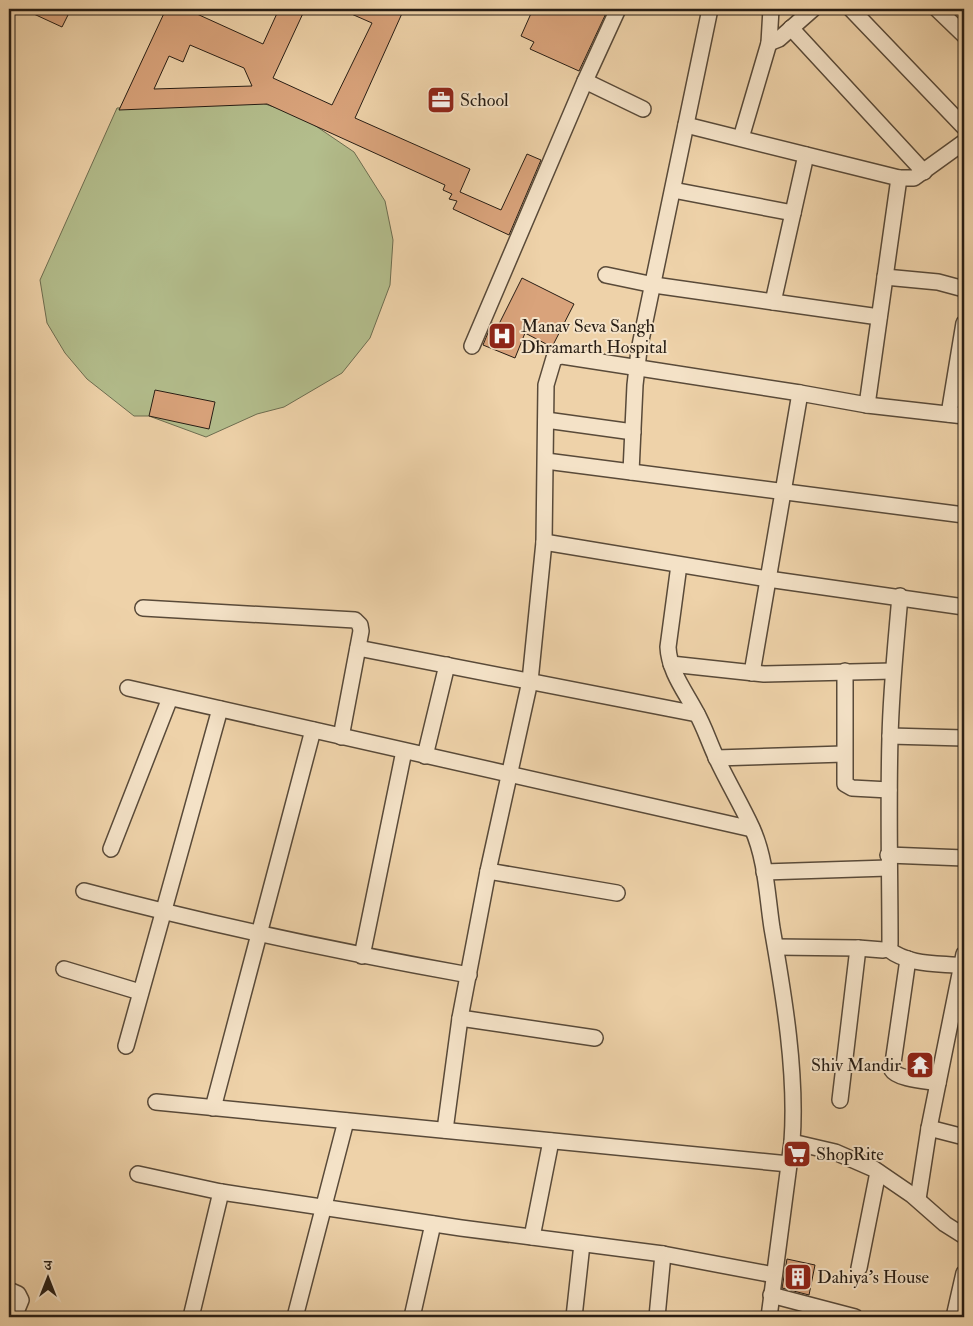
<svg xmlns="http://www.w3.org/2000/svg" width="973" height="1326" font-family="'IM FELL Double Pica','Noto Serif Devanagari',serif">
<style>
.green{fill:#b3bd8c;stroke:#6d6d50}
.building{fill:#d9a37b;stroke:#271d14;fill-rule:evenodd}
.lines{fill:none;stroke-linecap:round;stroke-linejoin:round}
.street-casing{stroke:#594a39;stroke-width:18}
.street{stroke:#f4e2c7;stroke-width:15}
.labels{text-anchor:middle;stroke-width:4;stroke-linejoin:round;paint-order:stroke}
.poi-label{font-size:18px;fill:#271d14;stroke:#f4e2c7;text-anchor:start}
</style>
<rect width="100%" height="100%" fill="#eed2a9"/>
<filter id="stains"><feTurbulence type="fractalNoise" baseFrequency=".004" numOctaves="4"/><feColorMatrix values="0 0 0 0 .2 0 0 0 0 .09 0 0 0 0 .02 0 0 0 .5 -.17"/></filter>
<radialGradient id="worn" r=".72"><stop offset=".6" stop-color="#630" stop-opacity="0"/><stop offset="1" stop-color="#630" stop-opacity=".3"/></radialGradient>
<path class="green" d="M 259,102 L 301,116 L 354,152 L 385,201 L 393,240 L 390,285 L 370,338 L 342,373 L 284,407 L 257,414 L 206,437 L 149,416 L 134,416 L 87,379 L 65,353 L 47,323 L 40,280 L 117,108 Z"/>
<g class="building">
<path d="M 23,9 L 71,9 L 62,27 Z"/>
<path d="M 166,9 L 186,9 L 263,44 L 279,9 L 305,9 L 273,78 L 332,105 L 372,23 L 340,9 L 404,9 L 355,118 L 470,169 L 460,192 L 501,210 L 527,154 L 541,160 L 509,235 L 453,209 L 457,201 L 449,199 L 452,194 L 443,190 L 445,185 L 267,104 L 119,110 ZM 190,45 L 244,68 L 252,86 L 154,89 L 169,56 L 183,62 Z"/>
<path d="M 533,9 L 608,9 L 579,71 L 530,49 L 534,42 L 521,36 Z"/>
<path d="M 522,278 L 574,304 L 552,347 L 525,333 L 515,358 L 483,345 L 492,323 L 498,326 Z"/>
<path d="M 155,390 L 215,402 L 209,429 L 149,416 Z"/>
<path d="M 787,1259 L 815,1265 L 809,1295 L 782,1288 Z"/>
</g>
<g class="lines">
<defs>
<g id="street">
<path d="M 851,9 L 964,127"/>
<path d="M 937,9 L 964,35"/>
<path d="M 791,28 L 924,172"/>
<path d="M 769,43 L 779,39 L 813,9"/>
<path d="M 585,81 L 643,109"/>
<path d="M 686,125 L 899,178 L 914,178 L 964,142"/>
<path d="M 741,138 L 769,43 L 771,9"/>
<path d="M 673,190 L 793,213"/>
<path d="M 606,275 L 654,285 L 879,317"/>
<path d="M 885,277 L 938,282 L 964,289"/>
<path d="M 773,302 L 806,155"/>
<path d="M 472,346 L 585,81 L 618,9"/>
<path d="M 867,405 L 899,178"/>
<path d="M 949,414 L 964,323"/>
<path d="M 546,420 L 633,432"/>
<path d="M 546,461 L 964,515"/>
<path d="M 631,472 L 635,385 L 639,350 L 710,9"/>
<path d="M 544,542 L 768,579 L 964,607"/>
<path d="M 679,565 L 668,647 C 669,671 685,691 696,712 C 704,726 709,742 716,757 C 727,781 741,804 752,828 C 766,859 767,895 772,928 C 784,996 797,1074 792,1142 L 769,1317"/>
<path d="M 143,608 L 355,620 L 360,625 L 361,631 L 341,737"/>
<path d="M 358,648 L 697,714"/>
<path d="M 671,664 L 764,674 L 893,671"/>
<path d="M 845,671 L 845,784 L 852,788 L 889,790"/>
<path d="M 752,673 L 800,393"/>
<path d="M 128,688 L 752,829"/>
<path d="M 890,736 L 964,738"/>
<path d="M 425,756 L 447,665"/>
<path d="M 716,758 L 844,754"/>
<path d="M 111,849 L 170,698"/>
<path d="M 888,855 L 964,858"/>
<path d="M 488,871 L 617,893"/>
<path d="M 764,872 L 888,868"/>
<path d="M 84,891 C 211,925 340,952 469,975"/>
<path d="M 776,947 L 858,948 L 883,950 L 888,949 C 910,966 938,963 964,966"/>
<path d="M 888,949 L 890,944 C 890,875 888,807 890,738 C 891,690 896,643 900,596"/>
<path d="M 362,956 L 404,751"/>
<path d="M 908,959 L 892,1070 C 897,1079 928,1081 938,1083"/>
<path d="M 64,969 L 140,992"/>
<path d="M 460,1018 L 595,1038"/>
<path d="M 126,1046 L 220,709"/>
<path d="M 840,1100 L 858,948"/>
<path d="M 156,1102 L 789,1164"/>
<path d="M 213,1108 L 313,730"/>
<path d="M 929,1128 L 964,1137"/>
<path d="M 445,1130 L 460,1018 L 488,871 L 530,681 L 544,542 L 546,385 L 554,358 L 562,356 L 800,393 L 867,405 L 964,416"/>
<path d="M 792,1142 L 835,1152 L 874,1169 L 912,1195 L 945,1224 L 964,1236"/>
<path d="M 138,1174 L 221,1192 L 461,1228 L 663,1254 L 774,1275"/>
<path d="M 918,1199 L 929,1128 L 964,954"/>
<path d="M 532,1237 L 551,1141"/>
<path d="M 859,1268 L 878,1172"/>
<path d="M 9,1290 L 18,1294 L 21,1300 L 14,1317"/>
<path d="M 771,1295 L 855,1317"/>
<path d="M 191,1317 L 221,1192"/>
<path d="M 295,1317 L 346,1121"/>
<path d="M 412,1317 L 433,1224"/>
<path d="M 574,1317 L 582,1244"/>
<path d="M 657,1317 L 663,1254"/>
<path d="M 954,1317 L 964,1273"/>
</g>
</defs>
<use href="#street" class="street-casing"/>
<use href="#street" class="street"/>
</g>
<defs>
<symbol id="office-square" viewBox="-11 -11 22 22"><rect x="-9" y="-9" width="18" height="18" rx="4" fill="#8f2418" stroke="#f4e2c7"/><path d="M-6-3h4V-5.5h4V-3h4V5H-6ZM-1-4.5V-3h2v-1.5ZM-6 0V1H6V0Z" fill="#fff"/></symbol>
<symbol id="hospital-square" viewBox="-11 -11 22 22"><rect x="-9" y="-9" width="18" height="18" rx="4" fill="#8f2418" stroke="#f4e2c7"/><path d="M-5-5h3v3.5h4V-5h3V5h-3V1.5h-4V5h-3Z" fill="#fff"/></symbol>
<symbol id="temple-square" viewBox="-11 -11 22 22"><rect x="-9" y="-9" width="18" height="18" rx="4" fill="#8f2418" stroke="#f4e2c7"/><path d="M0-6L5-2H3V0L6.5 2.5H4V6H1.5V3h-3V6H-4V2.5H-6.5L-3 0V-2H-5Z" fill="#fff"/></symbol>
<symbol id="supermarket-square" viewBox="-11 -11 22 22"><rect x="-9" y="-9" width="18" height="18" rx="4" fill="#8f2418" stroke="#f4e2c7"/><path d="M-6-5.5h2.5l.6 2H6L4.5 2H-2.5L-4.4-4H-6ZM-1.5 3.2a1.3 1.3 0 1 0 .1 0ZM3 3.2a1.3 1.3 0 1 0 .1 0Z" fill="#fff"/></symbol>
<symbol id="building-square" viewBox="-11 -11 22 22"><rect x="-9" y="-9" width="18" height="18" rx="4" fill="#8f2418" stroke="#f4e2c7"/><path d="M-4-6H4V6H1V3H-1V6H-4ZM-2.5-4.3h1.7v1.8h-1.7ZM.8-4.3h1.7v1.8H.8ZM-2.5-1h1.7V.8h-1.7ZM.8-1h1.7V.8H.8Z" fill="#fff"/></symbol>
</defs>
<g fill-rule="evenodd">
<use href="#office-square" x="425" y="84" width="32" height="32"/>
<use href="#hospital-square" x="486" y="320" width="32" height="32"/>
<use href="#temple-square" x="904" y="1049" width="32" height="32"/>
<use href="#supermarket-square" x="781" y="1138" width="32" height="32"/>
<use href="#building-square" x="782" y="1261" width="32" height="32"/>
</g>
<g class="labels">
<g class="poi-label">
<text x="460" y="106">School</text>
<text x="521" y="332">Manav Seva Sangh<tspan x="521" dy="21">Dhramarth Hospital</tspan></text>
<text x="901" y="1071" text-anchor="end">Shiv Mandir</text>
<text x="816" y="1160">ShopRite</text>
<text x="817" y="1283">Dahiya's House</text>
</g>
</g>
<rect width="973" height="1326" fill="none" stroke="#eed2a9" stroke-width="30"/>
<rect x="10" y="10" width="953" height="1306" fill="none" stroke="#271d14" stroke-width="2.5"/>
<rect x="15" y="15" width="943" height="1296" fill="none" stroke="#271d14"/>
<g transform="translate(48 1278)" stroke="#f4e2c7" stroke-width="4" paint-order="stroke">
<path d="M0-4L9 19L0 12L-9 19Z" fill="#271d14"/>
<text y="-8" font-size="14" font-weight="bold" text-anchor="middle" fill="#271d14">उ</text>
</g>
<rect width="100%" height="100%" filter="url(#stains)"/>
<rect width="100%" height="100%" fill="url(#worn)"/>
</svg>
